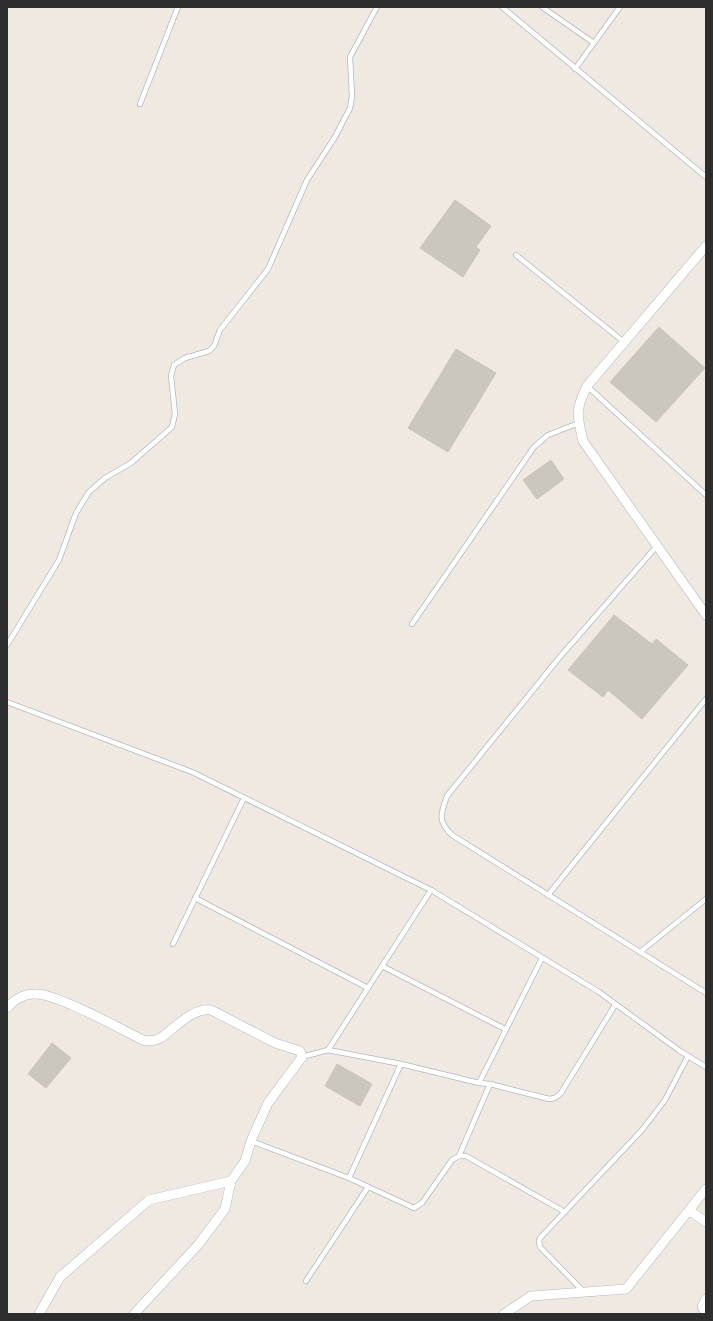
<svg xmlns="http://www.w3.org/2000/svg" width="713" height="1321" font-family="Rubik,sans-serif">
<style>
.building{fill:#cbc7bf;stroke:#cbc5ba}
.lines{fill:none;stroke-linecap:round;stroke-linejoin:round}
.service-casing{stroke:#b4b7c1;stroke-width:6}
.minor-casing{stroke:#b4b7c1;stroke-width:10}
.service{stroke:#fff;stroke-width:4.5}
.minor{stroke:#fff;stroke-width:9}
</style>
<rect width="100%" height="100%" fill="#efe9e1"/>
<g class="building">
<path d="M 455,200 L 491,226 L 476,247 L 480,250 L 463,277 L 420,248 Z"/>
<path d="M 659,327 L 705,368 L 656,422 L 610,382 Z"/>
<path d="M 456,349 L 496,373 L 448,452 L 408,428 Z"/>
<path d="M 551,460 L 564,479 L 537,499 L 523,480 Z"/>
<path d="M 614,615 L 652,644 L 656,639 L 688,665 L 642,719 L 608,690 L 603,697 L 568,670 Z"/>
<path d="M 52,1043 L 71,1058 L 46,1088 L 28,1074 Z"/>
<path d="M 337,1064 L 372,1084 L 360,1106 L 325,1086 Z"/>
</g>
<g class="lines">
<defs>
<g id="service">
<path d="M 502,7 L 706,177"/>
<path d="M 542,7 L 594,43"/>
<path d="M 575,69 L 620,7"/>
<path d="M 140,104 L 178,7"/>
<path d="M 516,255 L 624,342"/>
<path d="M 587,386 L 706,495"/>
<path d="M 656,547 L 559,658 L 447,796 C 441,813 437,821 452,835 L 706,993"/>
<path d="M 412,624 L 534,447 L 548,435 L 579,423"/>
<path d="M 7,645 L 59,560 L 76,513 L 89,492 L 105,478 L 131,463 L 172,427 L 175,414 L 171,376 L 174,365 L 185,358 L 209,351 L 214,346 L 220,330 L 268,269 L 307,180 L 335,137 L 350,108 L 352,96 L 350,57 L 377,7"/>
<path d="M 7,702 L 192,772 L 431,890 L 599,992 L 680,1051 L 706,1067"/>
<path d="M 548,895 L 706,699"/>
<path d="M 195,898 L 368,988"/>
<path d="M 173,944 L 244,798"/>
<path d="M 640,952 L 706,899"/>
<path d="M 382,966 L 505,1029"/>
<path d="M 328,1050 L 431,890"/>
<path d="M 302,1057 L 328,1050 L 401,1064 L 479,1083 L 490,1084 L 549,1099 L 555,1098 L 561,1093 L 615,1005"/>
<path d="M 479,1083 L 542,958"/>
<path d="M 251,1141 L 349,1178 L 414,1208 L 422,1203 L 452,1160 L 459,1156 L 466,1156 L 565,1212"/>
<path d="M 459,1156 L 490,1084"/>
<path d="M 349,1178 L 401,1064"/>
<path d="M 306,1281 L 368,1187"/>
<path d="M 583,1291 L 540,1247 L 539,1241 L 540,1238 L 642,1130 L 665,1100 L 688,1056"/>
</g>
<g id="minor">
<path d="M 706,246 L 587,386 C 575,410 577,415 583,441 L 706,615"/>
<path d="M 7,1008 C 14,1000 23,994 34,994 C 55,992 122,1030 145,1041 L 156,1040 L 162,1037 C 176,1027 192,1008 211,1010 L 275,1043 L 300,1051 L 302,1057 L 268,1103 L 251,1141 L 245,1161 L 231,1181 L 225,1209 L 198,1245 L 134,1314"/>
<path d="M 690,1211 L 706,1222"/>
<path d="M 706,1299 L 702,1307 L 706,1312"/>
<path d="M 39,1314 L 60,1277 L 149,1200 L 231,1181"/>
<path d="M 504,1314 L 531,1296 L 626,1289 L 706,1189"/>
</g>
</defs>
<use href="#service" class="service-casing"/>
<use href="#minor" class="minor-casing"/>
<use href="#service" class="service"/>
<use href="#minor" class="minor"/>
</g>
<rect width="713" height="1321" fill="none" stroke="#2e2e2e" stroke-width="16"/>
</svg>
